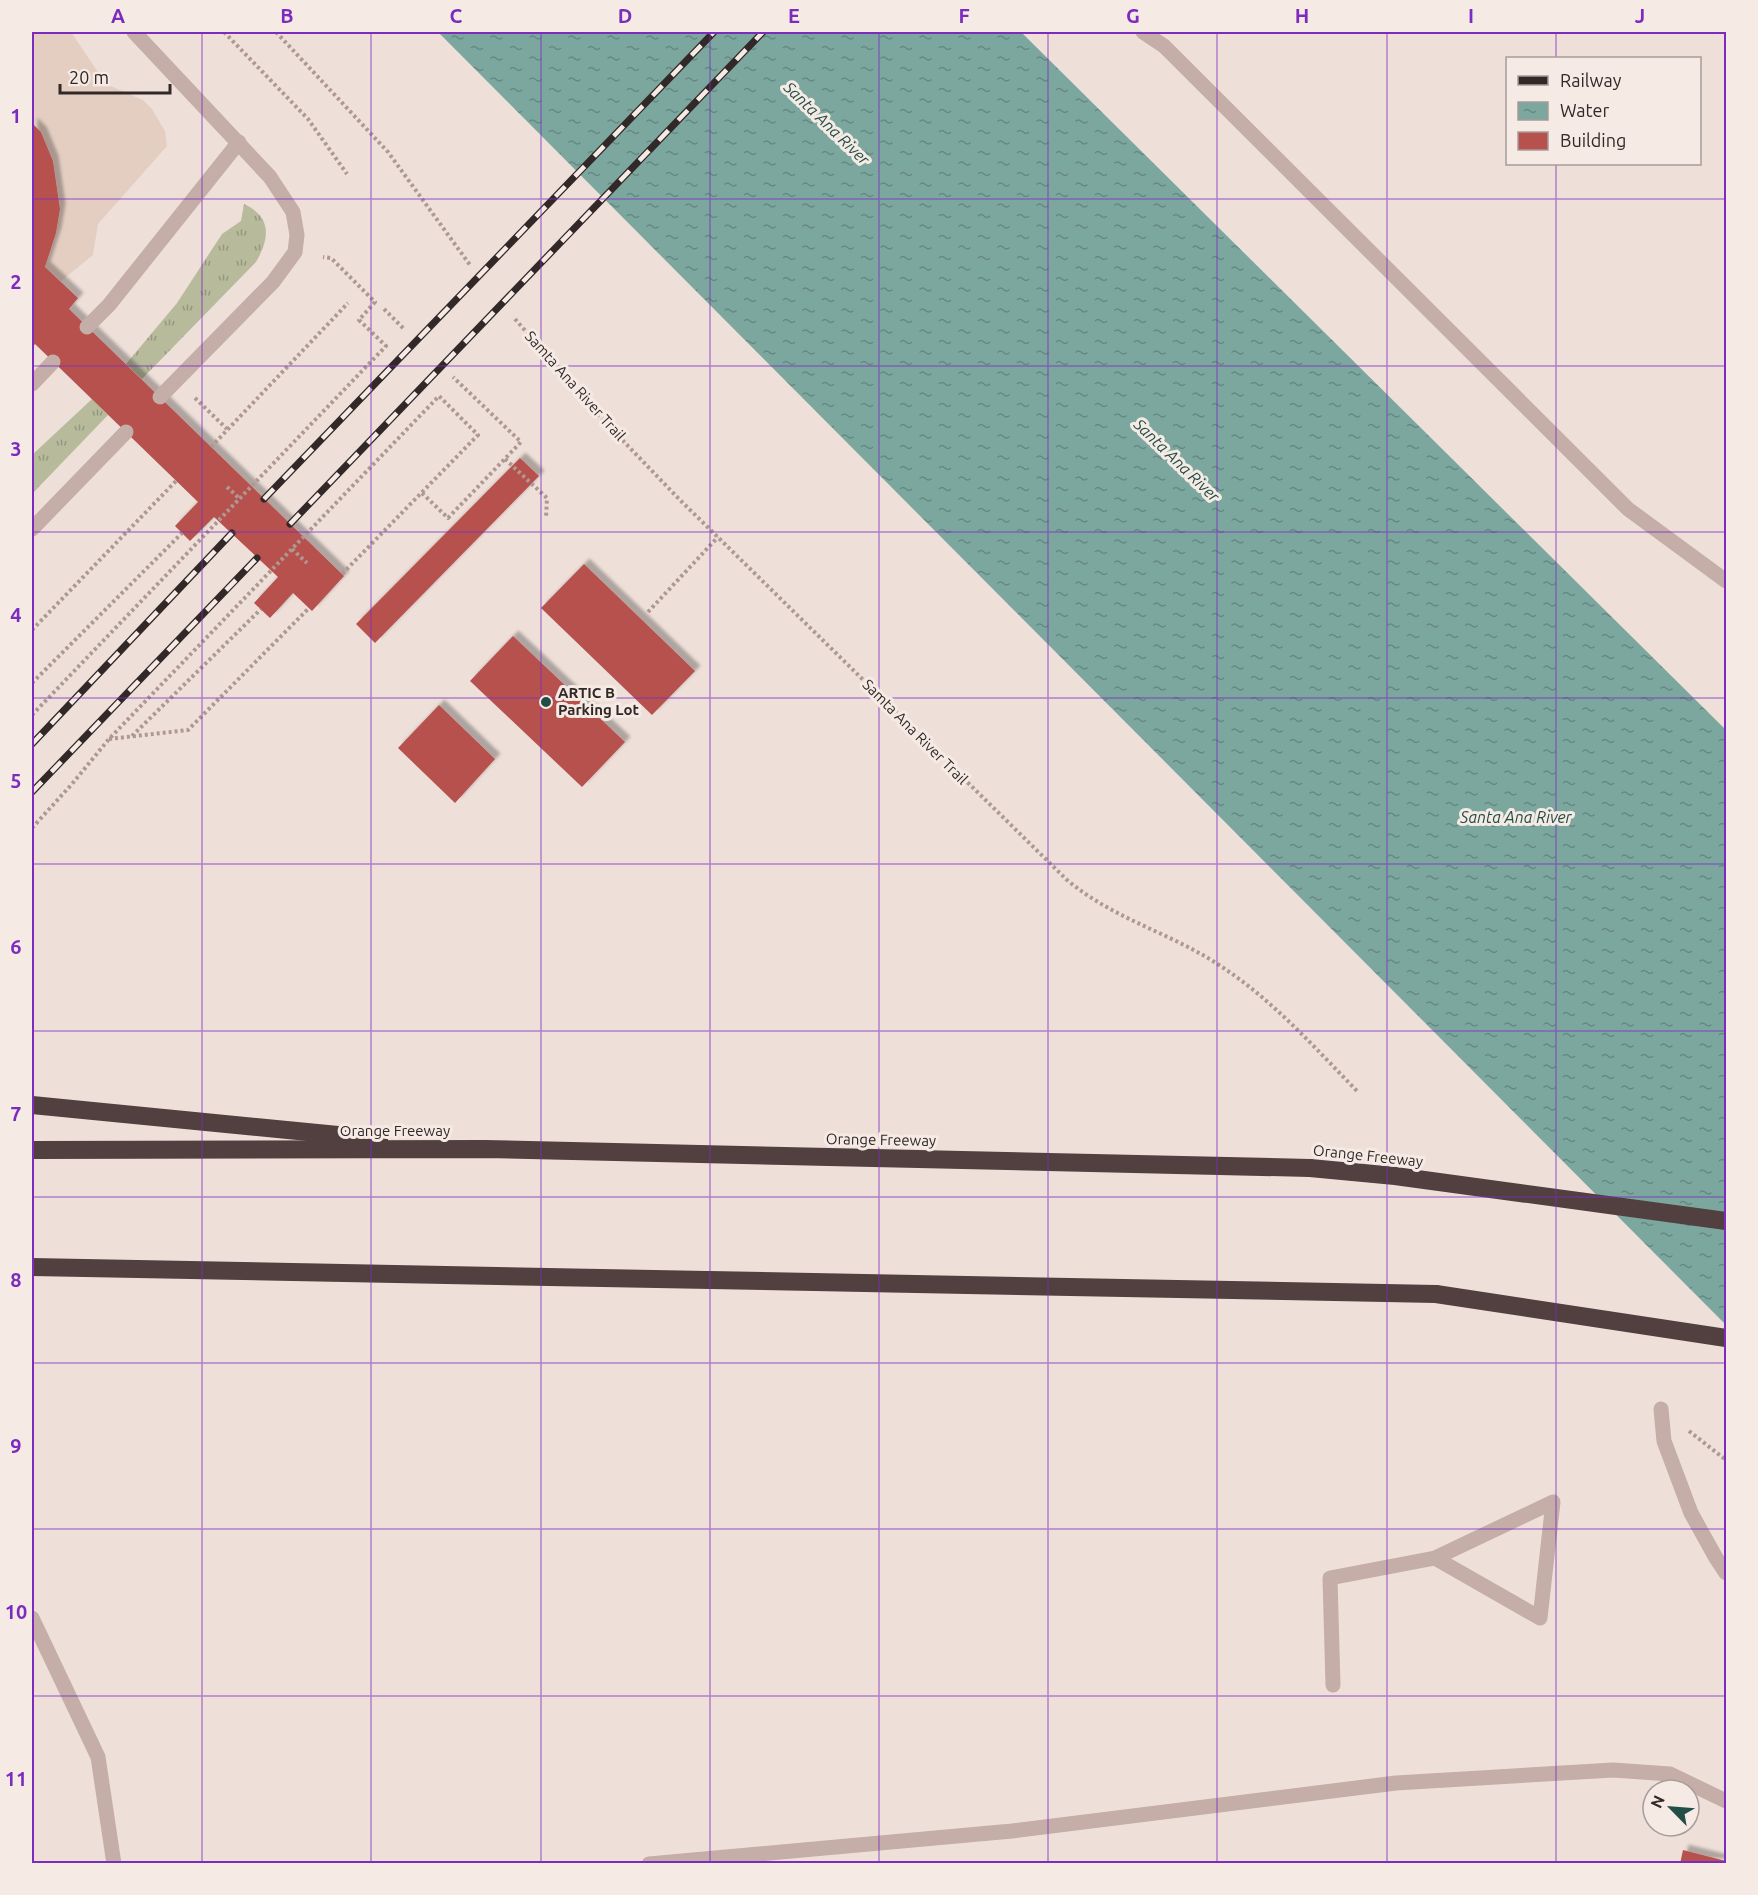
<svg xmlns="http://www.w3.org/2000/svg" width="1758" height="1895" font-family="Ubuntu,sans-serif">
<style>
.grass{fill:url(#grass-tufts)}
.plaza{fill:#e4cec2}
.water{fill:url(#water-ripples)}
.building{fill:#b7514e;filter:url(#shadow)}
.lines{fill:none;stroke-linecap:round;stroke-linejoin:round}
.path{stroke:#af9892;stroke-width:4;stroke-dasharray:3 3;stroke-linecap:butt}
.service{stroke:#c4aea7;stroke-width:15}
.motorway{stroke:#51403f;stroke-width:18}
.rail-casing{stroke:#312827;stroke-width:7}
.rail{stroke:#f6eae5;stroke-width:4.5;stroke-dasharray:14;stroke-linecap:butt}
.motorway-bridge{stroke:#51403f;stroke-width:18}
.grid{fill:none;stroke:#7b2cbf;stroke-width:1.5;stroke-opacity:0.55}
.poi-dot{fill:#214e47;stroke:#f6eae5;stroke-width:2}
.labels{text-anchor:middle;stroke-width:6;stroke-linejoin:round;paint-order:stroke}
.street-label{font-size:15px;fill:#312827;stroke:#f6eae5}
.poi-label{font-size:15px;font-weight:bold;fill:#312827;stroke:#f6eae5;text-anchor:start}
.water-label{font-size:16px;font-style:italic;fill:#214e47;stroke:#f6eae5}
.neatline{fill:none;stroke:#7b2cbf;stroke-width:2}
.grid-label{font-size:20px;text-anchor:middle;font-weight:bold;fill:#7b2cbf}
</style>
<defs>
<pattern id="grass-tufts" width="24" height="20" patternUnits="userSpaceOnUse" patternTransform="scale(1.5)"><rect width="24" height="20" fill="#b7bb9c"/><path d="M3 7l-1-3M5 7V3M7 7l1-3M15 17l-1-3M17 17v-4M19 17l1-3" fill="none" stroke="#95987f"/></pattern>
<pattern id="water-ripples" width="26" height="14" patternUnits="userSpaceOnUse" patternTransform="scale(1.5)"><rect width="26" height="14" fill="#7ca79f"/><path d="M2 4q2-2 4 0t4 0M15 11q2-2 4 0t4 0" fill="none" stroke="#668882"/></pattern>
<filter id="shadow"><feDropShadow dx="5.5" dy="-5.5" stdDeviation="1.5" flood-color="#0004"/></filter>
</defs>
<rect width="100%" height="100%" fill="#eee0d9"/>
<g class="grass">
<path d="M 244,204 C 272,217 270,238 256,262 L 142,379 L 126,364 L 177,303 L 222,234 L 241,221 Z"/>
<path d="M 92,399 L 108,415 L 32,494 L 32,455 Z"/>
</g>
<path class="plaza" d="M 32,32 L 71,32 L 106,84 L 143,100 L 152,109 L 165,131 L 167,146 L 98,224 L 93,255 L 61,281 L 45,267 L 56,233 L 60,209 L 53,161 L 41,132 L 32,123 Z"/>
<path class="water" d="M 438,32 L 1021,32 L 1726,730 L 1726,1325 Z"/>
<g class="building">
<path d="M 32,123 L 41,132 L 53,161 L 60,209 L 56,233 L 45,267 L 78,298 L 69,309 L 344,576 L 312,611 L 293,593 L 270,618 L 254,603 L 278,577 L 214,517 L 190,541 L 175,526 L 198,502 L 35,344 L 32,348 Z"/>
<path d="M 520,458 L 539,476 L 375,643 L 356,624 Z"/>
<path d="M 584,564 L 695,671 L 652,715 L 541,608 Z"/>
<path d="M 513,636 L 625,742 L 582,787 L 470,681 Z"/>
<path d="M 439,705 L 495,759 L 455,803 L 398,748 Z"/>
<path d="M 1683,1850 L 1726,1861 L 1726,1864 L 1680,1864 Z"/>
</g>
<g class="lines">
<g class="path">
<path d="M 224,32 L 308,119 L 347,174"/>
<path d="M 276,32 L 388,152 L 470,265"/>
<path d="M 384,309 L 404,329"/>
<path d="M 515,319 L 605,422 L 679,499 L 1067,880 C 1115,920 1169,932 1219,965 C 1272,999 1314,1047 1358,1092"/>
<path d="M 195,398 L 227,429"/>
<path d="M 211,447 L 348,303"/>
<path d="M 505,459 L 547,498 L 546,518"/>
<path d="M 227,487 L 240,499"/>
<path d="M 422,493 L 448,518 L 521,442 L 453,377"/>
<path d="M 292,549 L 307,563"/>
<path d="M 648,612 L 718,537"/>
<path d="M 32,630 L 176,481"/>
<path d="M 32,683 L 182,533"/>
<path d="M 32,715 L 386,346 L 359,320 L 375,302 L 331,258 L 323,257"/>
<path d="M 132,736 L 261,609"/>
<path d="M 109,739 L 188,730 L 309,608"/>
<path d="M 32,828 L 72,784 L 109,739 L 439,396 L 478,435 L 342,574"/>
<path d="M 1689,1431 L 1726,1460"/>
</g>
<g class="service">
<path d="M 134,32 L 270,177 L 293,212 L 297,235 L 295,252 L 273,282 L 160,397"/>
<path d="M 1143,32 L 1164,46 L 1628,509 L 1726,581"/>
<path d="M 87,327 L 109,305 L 239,142"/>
<path d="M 32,384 L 53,362"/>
<path d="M 32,529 L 126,432"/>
<path d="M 1661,1409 L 1664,1441 L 1691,1513 L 1716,1558 L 1726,1573"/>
<path d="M 32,1618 L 98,1757 L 114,1864"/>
<path d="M 1333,1685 L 1330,1578 L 1435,1558 L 1540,1618 L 1553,1502 L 1435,1558"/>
<path d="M 649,1864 L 1012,1831 L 1396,1783 L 1613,1770 L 1670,1774 L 1726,1801"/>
</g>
<g class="motorway">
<path d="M 32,1105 L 379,1139"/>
<path d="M 32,1150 L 485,1149 L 1310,1168"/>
<path d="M 32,1267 L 1436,1294"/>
</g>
<defs>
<g id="rail">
<path d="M 264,499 L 714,32"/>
<path d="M 290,524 L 763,32"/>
<path d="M 32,744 L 232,533"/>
<path d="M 32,792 L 257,558"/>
</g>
</defs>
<use href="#rail" class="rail-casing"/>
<use href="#rail" class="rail"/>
<g class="motorway-bridge">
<path d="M 1310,1168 L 1395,1176 L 1726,1221"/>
<path d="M 1436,1294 L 1726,1338"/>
</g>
</g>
<path class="grid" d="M 202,32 L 202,1864M 371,32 L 371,1864M 541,32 L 541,1864M 710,32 L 710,1864M 879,32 L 879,1864M 1048,32 L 1048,1864M 1217,32 L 1217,1864M 1387,32 L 1387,1864M 1556,32 L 1556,58M 1556,164 L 1556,1864M 32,199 L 1726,199M 32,366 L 1726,366M 32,532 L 1726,532M 32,698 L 1726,698M 32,864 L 1726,864M 32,1031 L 1726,1031M 32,1197 L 1726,1197M 32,1363 L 1726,1363M 32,1529 L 1726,1529M 32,1696 L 1726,1696"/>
<circle class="poi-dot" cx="546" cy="702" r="6"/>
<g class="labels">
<g class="street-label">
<text transform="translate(575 386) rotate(48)" y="5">Samta Ana River Trail</text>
<text transform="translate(915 732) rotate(45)" y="5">Samta Ana River Trail</text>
<text x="395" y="1136">Orange Freeway</text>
<text transform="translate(881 1140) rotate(1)" y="5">Orange Freeway</text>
<text transform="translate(1368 1156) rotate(6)" y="5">Orange Freeway</text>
</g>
<g class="poi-label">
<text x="558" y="698">ARTIC B<tspan x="558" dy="17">Parking Lot</tspan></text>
</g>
<g class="water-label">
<text transform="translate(827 123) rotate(44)" y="6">Santa Ana River</text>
<text transform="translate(1177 460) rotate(44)" y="6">Santa Ana River</text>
<text x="1516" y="823">Santa Ana River</text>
</g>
</g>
<rect width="1758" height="1895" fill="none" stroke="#f6eae5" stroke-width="66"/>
<rect x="1506" y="57" width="195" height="108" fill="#f6eae5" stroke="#a79c99" stroke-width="1.5"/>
<rect x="1518" y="76" width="30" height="9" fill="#312827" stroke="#a79c99" stroke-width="1.5"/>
<text x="1560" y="87" font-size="18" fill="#312827">Railway</text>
<rect x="1518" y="102" width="30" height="18" fill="url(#water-ripples)" stroke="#a79c99" stroke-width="1.5"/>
<text x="1560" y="117" font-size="18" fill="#312827">Water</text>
<rect x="1518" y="132" width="30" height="18" fill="#b7514e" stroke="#a79c99" stroke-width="1.5"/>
<text x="1560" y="147" font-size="18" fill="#312827">Building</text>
<g transform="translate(1671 1808) rotate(295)"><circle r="28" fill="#f6eae5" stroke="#a79c99" stroke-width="1.5"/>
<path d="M0-4.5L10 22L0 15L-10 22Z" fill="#214e47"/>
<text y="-9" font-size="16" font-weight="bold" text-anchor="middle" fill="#312827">N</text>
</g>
<path d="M60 84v9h110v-9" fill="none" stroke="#312827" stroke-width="3"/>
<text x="69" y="84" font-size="18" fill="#312827" stroke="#f6eae5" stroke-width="4.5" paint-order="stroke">20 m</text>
<rect x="33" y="33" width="1692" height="1829" class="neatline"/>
<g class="grid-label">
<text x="118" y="23">A</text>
<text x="287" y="23">B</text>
<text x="456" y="23">C</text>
<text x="625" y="23">D</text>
<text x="794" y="23">E</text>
<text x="964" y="23">F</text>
<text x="1133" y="23">G</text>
<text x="1302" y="23">H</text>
<text x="1471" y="23">I</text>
<text x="1640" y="23">J</text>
<text x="16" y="123">1</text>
<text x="16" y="289">2</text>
<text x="16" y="456">3</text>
<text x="16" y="622">4</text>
<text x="16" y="788">5</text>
<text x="16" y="954">6</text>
<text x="16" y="1121">7</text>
<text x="16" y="1287">8</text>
<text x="16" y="1453">9</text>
<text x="16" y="1619">10</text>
<text x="16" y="1786">11</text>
</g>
</svg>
